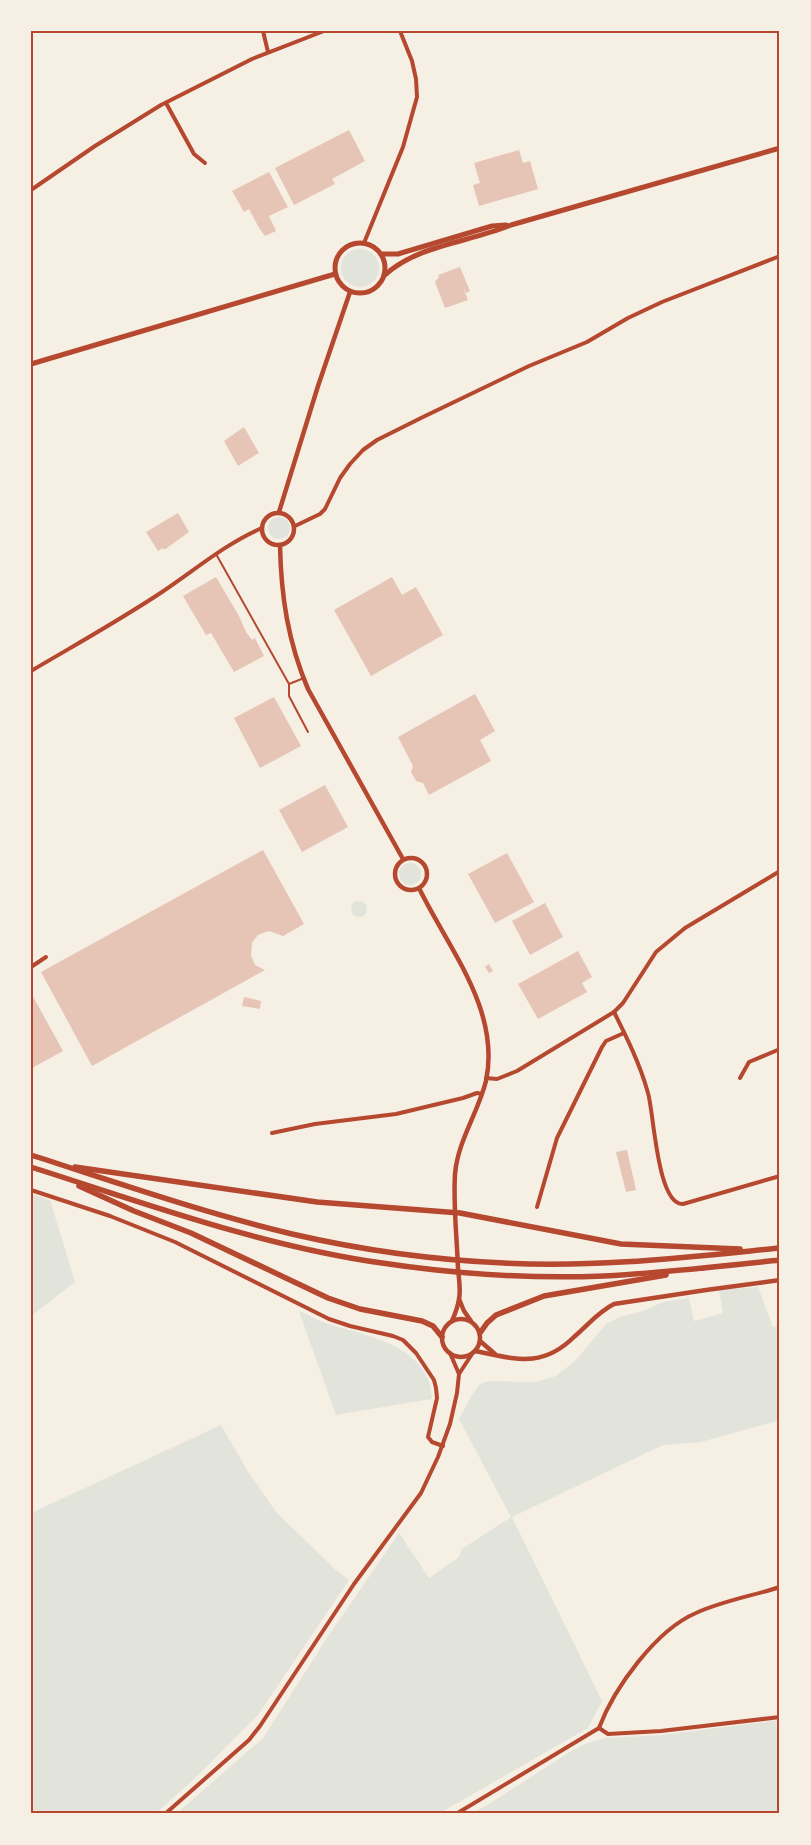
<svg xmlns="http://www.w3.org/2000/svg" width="811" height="1845" font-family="'Titillium Web',sans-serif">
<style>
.green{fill:#e2e4dc}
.building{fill:#e6c5b7}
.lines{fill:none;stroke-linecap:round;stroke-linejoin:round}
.service{stroke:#b5482f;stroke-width:2}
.minor{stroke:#b5482f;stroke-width:4}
.tertiary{stroke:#b5482f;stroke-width:4.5}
.secondary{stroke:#b5482f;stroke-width:5}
.trunk{stroke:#b5482f;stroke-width:5.5}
.neatline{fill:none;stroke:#b5482f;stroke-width:2}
</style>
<rect width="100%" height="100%" fill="#f6efe4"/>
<g class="green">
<circle cx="360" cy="268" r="19"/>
<circle cx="279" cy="528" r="11"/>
<circle cx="410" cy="874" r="11"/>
<circle cx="359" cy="909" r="8"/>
<path d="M 31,1194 L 50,1200 L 75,1282 L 31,1316 Z"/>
<path d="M 758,1287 L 773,1327 L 780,1325 L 780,1420 L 701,1442 L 663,1445 L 512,1517 L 602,1701 L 588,1728 L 438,1814 L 176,1814 L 263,1738 L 327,1638 L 399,1533 L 429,1578 L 459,1557 L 462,1549 L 511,1517 L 459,1419 L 472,1395 L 480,1384 L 488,1381 L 535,1382 L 556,1376 L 576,1360 L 606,1324 L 620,1317 L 643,1311 L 663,1302 L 689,1298 L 694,1321 L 723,1313 L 719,1290 Z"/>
<path d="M 299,1311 C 310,1316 320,1321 331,1325 C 366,1335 416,1344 430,1384 C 431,1388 431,1394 432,1399 L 336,1415 Z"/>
<path d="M 221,1425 L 247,1470 L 276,1512 L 336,1570 L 349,1580 L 258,1715 L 194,1779 L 155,1814 L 31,1814 L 31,1513 Z"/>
<path d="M 780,1720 L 780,1814 L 471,1814 L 489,1804 L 573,1750 L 587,1743 L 605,1738 L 662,1735 Z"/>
</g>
<g class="building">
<path d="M 349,130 L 365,161 L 332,179 L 335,184 L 294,205 L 275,168 Z"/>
<path d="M 519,150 L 523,163 L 530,161 L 538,189 L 479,206 L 473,185 L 480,183 L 474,163 Z"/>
<path d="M 269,172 L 288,207 L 269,216 L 276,231 L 265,236 L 259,228 L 249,209 L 244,212 L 232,191 Z"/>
<path d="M 460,267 L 470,291 L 466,293 L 462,285 L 468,300 L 445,308 L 435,282 L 439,277 L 438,275 Z"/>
<path d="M 244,427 L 259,453 L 238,466 L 224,441 Z"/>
<path d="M 178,513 L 189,532 L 164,550 L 163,548 L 158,551 L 146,532 Z"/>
<path d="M 216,577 L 239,616 L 246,632 L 252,640 L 255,638 L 264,656 L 234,672 L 211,633 L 206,635 L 183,596 Z"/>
<path d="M 392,577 L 402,595 L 416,587 L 443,635 L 371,676 L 334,610 Z"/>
<path d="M 475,694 L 495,731 L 480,740 L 491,761 L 429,795 L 423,783 L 416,781 L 411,772 L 413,766 L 398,737 Z"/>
<path d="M 274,697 L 301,746 L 260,768 L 234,718 Z"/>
<path d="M 325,785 L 348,827 L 302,852 L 279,810 Z"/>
<path d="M 263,850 L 304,924 L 283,936 L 269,931 L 258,935 L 252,943 L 251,955 L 255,965 L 265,970 L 92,1066 L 41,972 Z"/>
<path d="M 507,853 L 534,902 L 495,923 L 468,874 Z"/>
<path d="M 545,903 L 563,937 L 530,955 L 512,921 Z"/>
<path d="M 578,951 L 592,977 L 582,983 L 587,992 L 538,1019 L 518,984 Z"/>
<path d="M 489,964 L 493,971 L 489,973 L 485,967 Z"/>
<path d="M 31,993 L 63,1051 L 32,1068 L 31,1066 Z"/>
<path d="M 244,997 L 261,1001 L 260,1009 L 242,1006 Z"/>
<path d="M 627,1150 L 636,1190 L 626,1192 L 616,1152 Z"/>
</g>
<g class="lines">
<g class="service">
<path d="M 216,554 L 289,684 L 304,678"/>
<path d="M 289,684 L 289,696 L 308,732"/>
</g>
<g class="minor">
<path d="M 263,31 L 268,52"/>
<path d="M 166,103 L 194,154 L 205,163"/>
<path d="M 31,190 L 95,146 L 161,105 L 252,59 L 324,31"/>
<path d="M 364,243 L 403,147 L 417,97 L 416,79 L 412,61 L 400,31"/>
<path d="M 295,526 L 320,514 L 325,509 L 340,478 L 350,464 L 363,450 L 377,440 L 423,417 L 529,366 L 587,342 L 628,318 L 662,302 L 780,256"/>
<path d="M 31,671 C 75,645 120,620 162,592 C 195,570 225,544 262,528"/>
<path d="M 31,967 L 46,957"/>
<path d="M 614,1012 C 627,1038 640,1064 648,1093 C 654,1113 657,1205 683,1204 L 780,1176"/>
<path d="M 486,1078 L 497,1079 L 517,1071 L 614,1012 L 623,1003 L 656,952 L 685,928 L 780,871"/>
<path d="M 740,1078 L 749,1062 L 780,1049"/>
<path d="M 272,1133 L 315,1124 L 396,1114 L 463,1098 L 477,1093 L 482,1094"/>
<path d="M 31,1190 L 110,1216 L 175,1242 L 329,1319 L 350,1326 L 393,1336 L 403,1340 L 416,1353 L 434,1380 L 436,1388 L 437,1398 L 428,1437 L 432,1442 L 443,1446"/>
<path d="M 537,1207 L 557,1138 L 602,1047 L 606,1041 L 624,1033"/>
<path d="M 450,1353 L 459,1374"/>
<path d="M 599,1728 L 608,1734 L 661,1731 L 780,1717"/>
<path d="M 165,1814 L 249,1740 L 260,1726 L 354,1584 L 421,1493 L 438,1457 L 450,1424 L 457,1393 L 459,1374 L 472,1354"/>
<path d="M 456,1814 L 599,1728 C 614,1688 656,1630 696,1613 C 722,1601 752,1596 780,1587"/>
</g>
<g class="tertiary">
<path d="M 279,512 L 318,386 L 350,292"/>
<circle cx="278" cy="529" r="16"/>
<path d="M 280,545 C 281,596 288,642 308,689 L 403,859"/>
<circle cx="411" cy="874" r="16"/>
<path d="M 419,888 C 448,948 501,1010 486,1081 C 478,1113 458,1140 455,1174 C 453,1205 457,1237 458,1269 C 459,1279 461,1290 459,1299 C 458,1307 455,1314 452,1321"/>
<path d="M 459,1299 L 464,1311 L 471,1321"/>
<circle cx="461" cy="1338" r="19"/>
<path d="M 480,1341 L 495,1354"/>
<path d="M 475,1351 C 516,1359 542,1369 575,1336 C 588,1325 598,1312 614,1304 L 706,1290 L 780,1280"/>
</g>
<g class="secondary">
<circle cx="360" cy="268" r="25"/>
<path d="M 381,254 L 398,254 L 492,226 L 506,225"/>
<path d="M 385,275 C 417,245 471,242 511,225 L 780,148"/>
<path d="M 31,364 L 335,274"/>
</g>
<g class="trunk">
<path d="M 31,1155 C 118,1183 204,1213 292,1234 C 361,1250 433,1260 504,1263 C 597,1268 688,1257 780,1248"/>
<path d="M 31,1167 C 147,1204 262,1246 382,1263 C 455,1274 530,1279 604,1276 C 663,1273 721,1266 780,1260"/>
<path d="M 75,1167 L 317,1202 L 460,1213 L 621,1244 L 740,1249"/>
<path d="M 79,1186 L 134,1211 L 191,1233 L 328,1298 L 360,1309 L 422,1321 L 433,1326 L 442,1337"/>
<path d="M 480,1333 L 487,1323 L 496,1315 L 544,1296 L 666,1275"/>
</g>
</g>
<rect width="811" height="1845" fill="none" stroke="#f6efe4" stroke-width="65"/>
<rect x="32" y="32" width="746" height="1780" class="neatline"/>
</svg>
